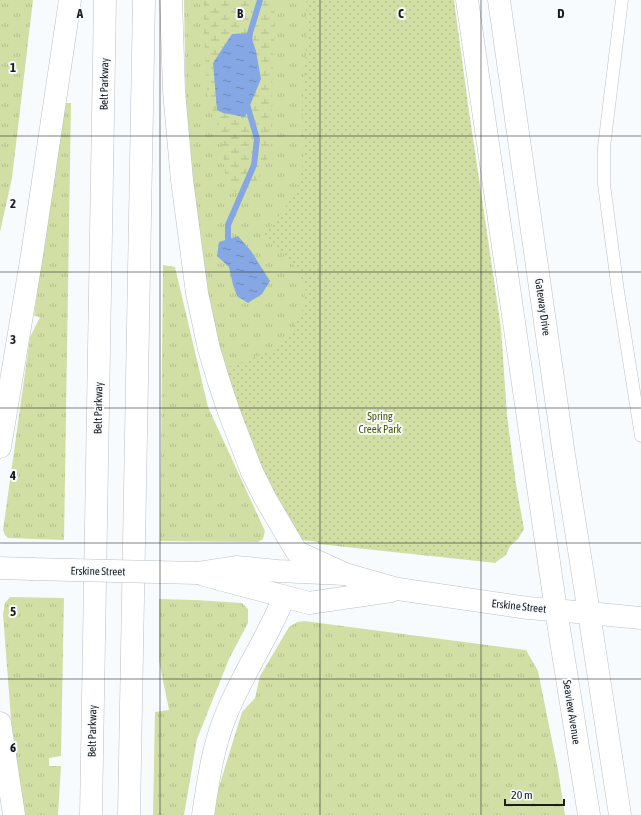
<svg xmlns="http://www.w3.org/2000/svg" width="641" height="815" font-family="'Asap Condensed',sans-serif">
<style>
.grass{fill:url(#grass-tufts)}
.wetland{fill:url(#wetland-marsh);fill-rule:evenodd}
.park{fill:url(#park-dots)}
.water{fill:url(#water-ripples)}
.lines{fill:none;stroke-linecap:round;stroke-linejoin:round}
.stream{stroke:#85a8e4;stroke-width:6}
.service-casing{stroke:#bbc0c4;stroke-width:13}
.minor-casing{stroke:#bbc0c4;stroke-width:23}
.tertiary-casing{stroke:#bbc0c4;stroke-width:23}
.secondary-casing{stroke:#bbc0c4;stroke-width:23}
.motorway-casing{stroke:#bbc0c4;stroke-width:23}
.service{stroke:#fff;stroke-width:12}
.minor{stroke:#fff;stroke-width:22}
.tertiary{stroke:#fff;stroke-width:22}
.secondary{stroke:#fff;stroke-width:22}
.motorway{stroke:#fff;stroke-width:22}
.secondary-bridge-casing{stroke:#bbc0c4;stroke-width:23;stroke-linecap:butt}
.secondary-bridge{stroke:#fff;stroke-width:22}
.grid{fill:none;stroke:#1a1c1e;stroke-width:1;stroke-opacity:0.55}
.labels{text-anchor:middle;stroke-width:4;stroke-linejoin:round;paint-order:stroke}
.street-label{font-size:11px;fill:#1a1c1e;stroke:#f8fbfe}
.park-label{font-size:11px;fill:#4c5801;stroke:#f8fbfe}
.grid-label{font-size:13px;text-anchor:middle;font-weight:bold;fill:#1a1c1e;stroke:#f8fbfe;stroke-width:4;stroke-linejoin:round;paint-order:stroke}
</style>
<defs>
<pattern id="grass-tufts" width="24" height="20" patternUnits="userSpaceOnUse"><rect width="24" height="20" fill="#d2dfa4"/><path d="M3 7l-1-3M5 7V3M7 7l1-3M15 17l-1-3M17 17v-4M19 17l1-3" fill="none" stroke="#b4bf8d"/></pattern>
<pattern id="wetland-marsh" width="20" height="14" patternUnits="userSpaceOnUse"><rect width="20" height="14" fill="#d2dfa4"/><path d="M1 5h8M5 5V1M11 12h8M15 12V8" fill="none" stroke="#b4bf8d"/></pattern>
<pattern id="park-dots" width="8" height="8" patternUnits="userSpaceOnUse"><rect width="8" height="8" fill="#d2dfa4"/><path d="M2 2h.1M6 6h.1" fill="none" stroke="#b4bf8d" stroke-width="1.8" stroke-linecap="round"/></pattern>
<pattern id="water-ripples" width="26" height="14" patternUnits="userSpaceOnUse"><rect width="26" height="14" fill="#85a8e4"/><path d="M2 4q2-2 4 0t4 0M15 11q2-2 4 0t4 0" fill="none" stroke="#6c88b8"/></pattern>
</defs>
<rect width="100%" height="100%" fill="#f8fbfe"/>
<g class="grass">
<path d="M 0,0 L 33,0 L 12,178 L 0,232 Z"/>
<path d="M 184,0 L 358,0 L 493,547 L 496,563 L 318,544 L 318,539 L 245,434 L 208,308 L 186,127 Z"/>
<path d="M 63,103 L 71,103 L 64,540 L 8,538 L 5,535 L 3,530 L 30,337 L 40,317 L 34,316 Z"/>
<path d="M 163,265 L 175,267 L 208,407 L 265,531 L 263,539 L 258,542 L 160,541 Z"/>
<path d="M 10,597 L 64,598 L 61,756 L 49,758 L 49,766 L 61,766 L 58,815 L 24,815 L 11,719 L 3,614 L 5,603 Z"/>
<path d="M 159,599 L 196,600 L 242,603 L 248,609 L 248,623 L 229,659 L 197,739 L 184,815 L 153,815 L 155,712 L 169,710 L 159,661 Z"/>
<path d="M 304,621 L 526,650 L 538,671 L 558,770 L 565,815 L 214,815 L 218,790 L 242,712 L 255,698 L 260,676 L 289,627 L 297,622 Z"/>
</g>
<path class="wetland" d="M 204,0 L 274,0 L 275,26 L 272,82 L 271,151 L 252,191 L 236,194 L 226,182 L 221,134 L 207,95 L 204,33 ZM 250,33 L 256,51 L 261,79 L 245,117 L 217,110 L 213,63 L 233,34 Z"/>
<path class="park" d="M 306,0 L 454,0 L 468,104 L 501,328 L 507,415 L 516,484 L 524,529 L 518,539 L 510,546 L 506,555 L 496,562 L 301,540 L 272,488 L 253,450 L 225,368 L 272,351 L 288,335 L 303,309 L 306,286 L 291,261 L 264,235 L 283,211 L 297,188 L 304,159 L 302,110 L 307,37 Z"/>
<g class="water">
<path d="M 250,33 L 256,51 L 261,79 L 245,117 L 223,113 L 217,110 L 213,63 L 232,34 Z"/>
<path d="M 238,236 L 251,251 L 270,281 L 262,294 L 248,303 L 237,296 L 233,285 L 229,267 L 217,256 L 219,242 Z"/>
</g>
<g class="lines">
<g class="stream">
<path d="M 249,41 L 250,33 L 260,0"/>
<path d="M 232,245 L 228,239 L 228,225 L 254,165 L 257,139 L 246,101"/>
</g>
<defs>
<path id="service" d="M 622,0 L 604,147 L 604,184 L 618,291 L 641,436"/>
<g id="minor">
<path d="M 467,0 L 556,610"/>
<path d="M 499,0 L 564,455 L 589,613"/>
</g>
<path id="tertiary" d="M 589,613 L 641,618"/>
<g id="secondary">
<path d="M 0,568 L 31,569"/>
<path d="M 197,573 L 236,567 L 278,571 L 345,574 L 398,589 L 528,608 L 589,613 L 620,815"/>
<path d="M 204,575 L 309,603 L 391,591"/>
<path d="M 556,610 L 589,815"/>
</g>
<g id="motorway">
<path d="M 171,0 L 174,91 L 182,180 L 197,293 L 209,349 L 218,379 L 229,412 L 252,472 L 265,498 L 292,544 L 297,552 L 345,574"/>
<path d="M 0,447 L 32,255 L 70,0"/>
<path d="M 0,723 L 14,815"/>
<path d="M 91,815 L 105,0"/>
<path d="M 129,815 L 144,0"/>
<path d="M 203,815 C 208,783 212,751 224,720 C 240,677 267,640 284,597"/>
</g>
</defs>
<use href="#service" class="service-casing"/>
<use href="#minor" class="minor-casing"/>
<use href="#tertiary" class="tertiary-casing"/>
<use href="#secondary" class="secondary-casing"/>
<use href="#motorway" class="motorway-casing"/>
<use href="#service" class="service"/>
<use href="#minor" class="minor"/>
<use href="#tertiary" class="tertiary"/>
<use href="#secondary" class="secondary"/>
<use href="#motorway" class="motorway"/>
<defs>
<path id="secondary-bridge" d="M 31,569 L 197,573"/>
</defs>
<use href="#secondary-bridge" class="secondary-bridge-casing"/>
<use href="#secondary-bridge" class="secondary-bridge"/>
</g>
<path class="grid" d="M 160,0 L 160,815M 320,0 L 320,815M 481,0 L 481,815M 0,136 L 641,136M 0,272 L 641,272M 0,408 L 641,408M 0,543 L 641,543M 0,679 L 641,679"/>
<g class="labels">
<g class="street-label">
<text transform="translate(104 84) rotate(-89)" y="4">Belt Parkway</text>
<text transform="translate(543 307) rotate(82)" y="4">Gateway Drive</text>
<text transform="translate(98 408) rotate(-89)" y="4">Belt Parkway</text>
<text transform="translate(98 571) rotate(1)" y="4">Erskine Street</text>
<text transform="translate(519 606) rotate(6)" y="4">Erskine Street</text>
<text transform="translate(572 712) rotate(81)" y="4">Seaview Avenue</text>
<text transform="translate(92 731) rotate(-89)" y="4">Belt Parkway</text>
</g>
<g class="park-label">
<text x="380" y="420">Spring<tspan x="380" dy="13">Creek Park</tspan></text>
</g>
</g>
<g class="grid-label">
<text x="80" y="18">A</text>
<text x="240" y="18">B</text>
<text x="401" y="18">C</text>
<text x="561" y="18">D</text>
<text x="13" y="72">1</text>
<text x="13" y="208">2</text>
<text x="13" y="344">3</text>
<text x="13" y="480">4</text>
<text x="13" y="616">5</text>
<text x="13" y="752">6</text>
</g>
<path d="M505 799v6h59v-6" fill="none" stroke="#1a1c1e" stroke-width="2"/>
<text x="511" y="799" font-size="12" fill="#1a1c1e" stroke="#f8fbfe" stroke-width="3" paint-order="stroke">20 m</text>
</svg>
